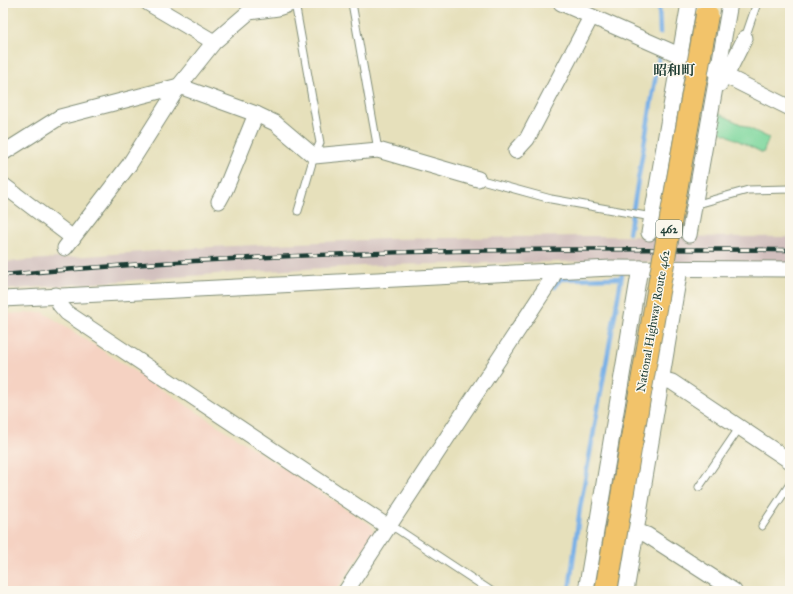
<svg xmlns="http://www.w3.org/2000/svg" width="793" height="594" font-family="'IM FELL Great Primer','Noto Serif JP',serif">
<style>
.built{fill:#f5d2c2}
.railway{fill:#d1bfbd}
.green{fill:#7dd79d;stroke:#4e8a68}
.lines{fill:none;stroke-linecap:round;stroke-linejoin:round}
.stream{stroke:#78b0e7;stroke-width:4.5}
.service-casing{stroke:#828e78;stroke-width:9}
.minor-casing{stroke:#828e78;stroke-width:17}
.trunk-casing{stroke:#828e78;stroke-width:24}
.service{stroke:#fff;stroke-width:7}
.minor{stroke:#fff;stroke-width:15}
.trunk{stroke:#f2c36a;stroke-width:22}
.rail-casing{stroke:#1f3d34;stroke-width:4.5}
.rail{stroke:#fbf7ec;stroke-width:3;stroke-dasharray:9;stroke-linecap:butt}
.trunk-bridge-casing{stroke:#828e78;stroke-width:24;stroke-linecap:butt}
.trunk-bridge{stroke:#f2c36a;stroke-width:22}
.labels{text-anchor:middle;stroke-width:3;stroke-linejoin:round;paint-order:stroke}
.shield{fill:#fbf7ec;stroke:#61756b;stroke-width:1}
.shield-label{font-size:11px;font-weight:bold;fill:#1f3d34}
.street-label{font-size:12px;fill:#1f3d34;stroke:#fbf7ec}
.quarter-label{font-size:14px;font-weight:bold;fill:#1f3d34;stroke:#fbf7ec}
</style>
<rect width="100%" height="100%" fill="#fbf7ec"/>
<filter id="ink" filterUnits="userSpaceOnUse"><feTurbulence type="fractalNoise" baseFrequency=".025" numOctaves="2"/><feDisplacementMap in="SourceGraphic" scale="8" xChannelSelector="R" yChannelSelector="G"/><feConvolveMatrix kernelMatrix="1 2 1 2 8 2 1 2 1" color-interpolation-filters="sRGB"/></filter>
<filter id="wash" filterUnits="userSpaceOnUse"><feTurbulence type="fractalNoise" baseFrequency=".012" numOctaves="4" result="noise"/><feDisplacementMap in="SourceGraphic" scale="16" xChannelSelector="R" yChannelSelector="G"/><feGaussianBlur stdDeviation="0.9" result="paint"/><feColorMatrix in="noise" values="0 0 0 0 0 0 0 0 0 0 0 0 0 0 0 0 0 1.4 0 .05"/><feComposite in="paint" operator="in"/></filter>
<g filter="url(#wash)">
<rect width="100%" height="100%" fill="#e6e0bb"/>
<path class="built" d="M 43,312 L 371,525 L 374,533 L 336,591 L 3,591 L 3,314 Z"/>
<path class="railway" d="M 582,236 L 790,237 L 790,265 L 608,261 L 382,265 L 230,273 L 3,290 L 3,262 L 211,247 L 387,239 Z"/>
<path class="green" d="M 714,111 L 769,138 L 763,153 L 713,128 Z"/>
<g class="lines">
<g class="stream">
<path d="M 659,3 L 660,33"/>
<path d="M 629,233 L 659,57"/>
<path d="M 555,287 L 560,279 L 621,278"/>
<path d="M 569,591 L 580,508 L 622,275"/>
</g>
</g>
</g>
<g filter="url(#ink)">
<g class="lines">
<defs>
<g id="service">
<path d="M 295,3 L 320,143 L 314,156 L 298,211"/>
<path d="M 352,3 L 378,150"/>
<path d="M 745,38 L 757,3"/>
<path d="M 478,179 L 551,199 L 652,217"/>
<path d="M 694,205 L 748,190 L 790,189"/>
<path d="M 699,487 L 740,427"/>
<path d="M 762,526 L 790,484"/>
<path d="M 388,527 L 397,529 L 491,591"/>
</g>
<g id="minor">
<path d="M 148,3 L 214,42"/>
<path d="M 561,3 L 718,72 L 790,108"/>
<path d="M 720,84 L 726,76 L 745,38"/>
<path d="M 516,151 L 527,139 L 591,17"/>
<path d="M 3,153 L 60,117 L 179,86 L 256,114 L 275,123 L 314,156 L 378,150 L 478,179"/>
<path d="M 3,185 L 73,238"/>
<path d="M 219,201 L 225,190 L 256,114"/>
<path d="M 649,233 L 689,3"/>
<path d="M 689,235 L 730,3"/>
<path d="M 65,248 L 129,165 L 179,86 L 214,42 L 249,12 L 278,8 L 293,3"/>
<path d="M 56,295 L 60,305 L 67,313 L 388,527"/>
<path d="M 3,299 L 611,268 L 790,269"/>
<path d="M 661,379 L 672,382 L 790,461"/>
<path d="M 636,531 L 647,535 L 734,591"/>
<path d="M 346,591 L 551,280 L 555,271"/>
<path d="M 586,591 L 640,268"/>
<path d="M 626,591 L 680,269"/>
</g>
<path id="trunk" d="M 606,591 L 631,444"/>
</defs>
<use href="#service" class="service-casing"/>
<use href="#minor" class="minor-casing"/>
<use href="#trunk" class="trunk-casing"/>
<use href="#service" class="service"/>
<use href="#minor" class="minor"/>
<use href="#trunk" class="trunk"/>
<defs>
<path id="rail" d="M 3,275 C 265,251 527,247 790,250"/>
</defs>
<use href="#rail" class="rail-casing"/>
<use href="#rail" class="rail"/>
<defs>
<path id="trunk-bridge" d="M 631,444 L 707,15"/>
</defs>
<use href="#trunk-bridge" class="trunk-bridge-casing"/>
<use href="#trunk-bridge" class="trunk-bridge"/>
</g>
</g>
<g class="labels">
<rect class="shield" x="656" y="220" width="26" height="18" rx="3"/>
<g class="shield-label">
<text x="669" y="233">462</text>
</g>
<g class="street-label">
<text transform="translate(653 321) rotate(-80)" y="4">National Highway Route 462</text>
</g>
<g class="quarter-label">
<text x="674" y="75">昭和町</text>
</g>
</g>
<rect width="793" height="594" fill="none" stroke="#fbf7ec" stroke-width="16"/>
</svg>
